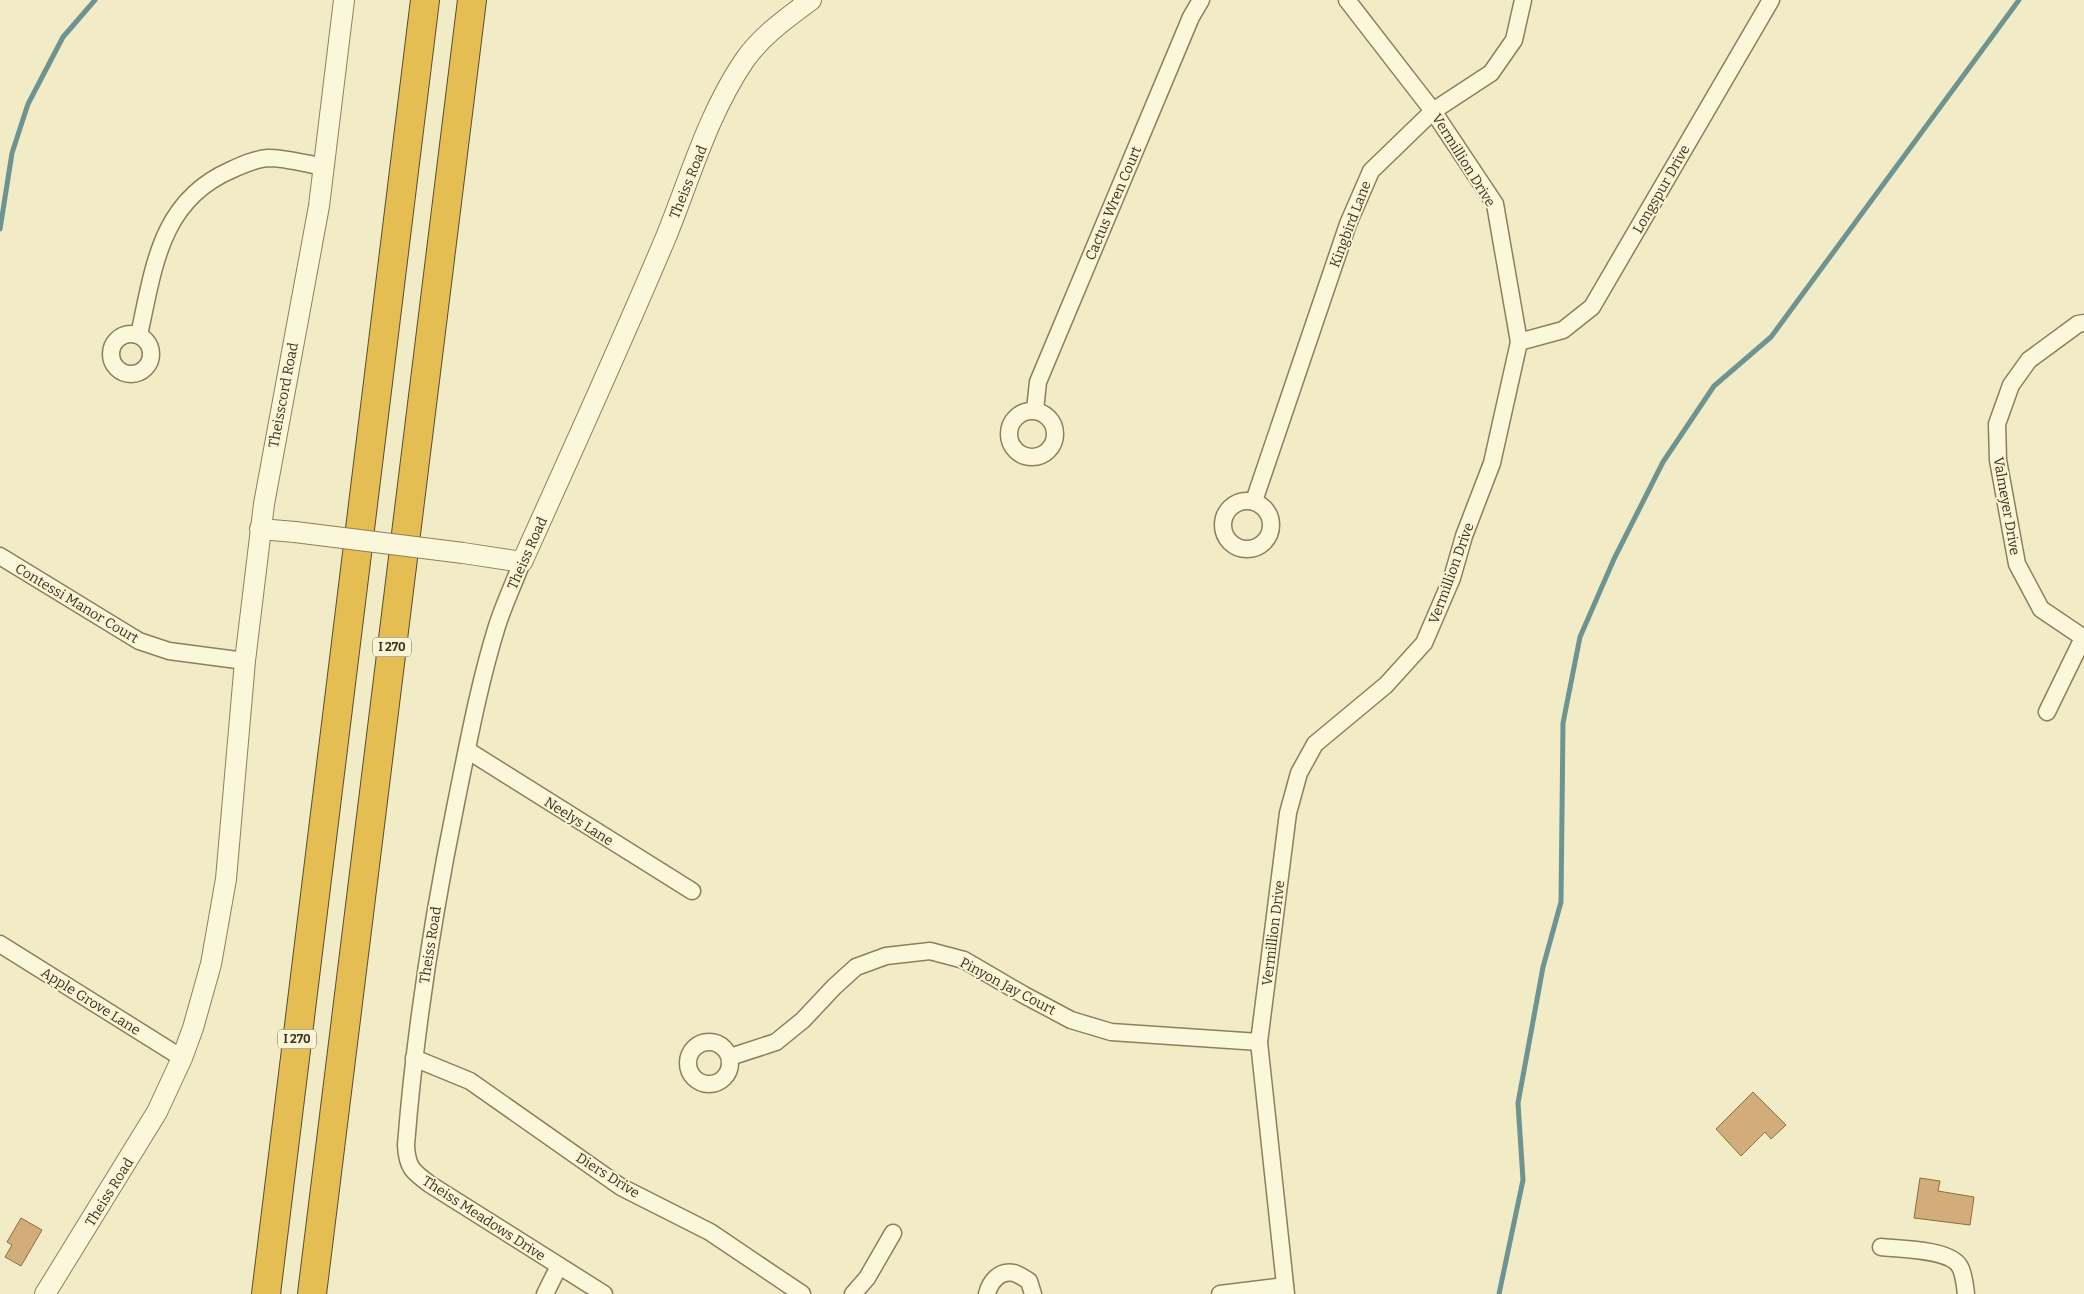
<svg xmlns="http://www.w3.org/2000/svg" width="2084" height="1294" font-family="Bitter,serif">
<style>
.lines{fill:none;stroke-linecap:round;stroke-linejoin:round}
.stream{stroke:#6d9491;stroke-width:5}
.building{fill:#d2ad7a;stroke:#8f6c3e}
.minor-casing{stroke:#8e7f5a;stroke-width:19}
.tertiary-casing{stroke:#8e7f5a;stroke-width:22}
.motorway-casing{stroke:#5c4b2e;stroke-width:30}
.minor{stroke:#fbf7da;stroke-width:16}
.tertiary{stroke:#fbf7da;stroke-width:20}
.motorway{stroke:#e4bd53;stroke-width:28}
.tertiary-bridge-casing{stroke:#8e7f5a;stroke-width:22;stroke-linecap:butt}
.tertiary-bridge{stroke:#fbf7da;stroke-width:20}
.labels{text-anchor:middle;stroke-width:4;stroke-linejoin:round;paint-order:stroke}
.shield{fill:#f8f4d6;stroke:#756d56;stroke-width:1}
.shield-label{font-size:12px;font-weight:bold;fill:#3d331f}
.street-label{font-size:14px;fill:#3d331f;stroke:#f8f4d6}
</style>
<rect width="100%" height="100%" fill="#f1ecc6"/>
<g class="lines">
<g class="stream">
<path d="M 0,229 L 12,153 L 28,104 L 63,37 L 95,0"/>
<path d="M 1499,1294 L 1523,1180 L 1518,1103 L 1543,967 L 1561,902 L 1563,723 L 1580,637 L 1614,559 L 1663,462 L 1714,386 L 1771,337 L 2019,0"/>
</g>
</g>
<g class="building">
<path d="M 1753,1092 L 1786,1125 L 1771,1139 L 1765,1132 L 1741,1156 L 1716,1129 Z"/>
<path d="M 1920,1178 L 1940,1181 L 1938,1191 L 1974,1197 L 1970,1225 L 1914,1218 Z"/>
<path d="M 21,1218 L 42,1230 L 21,1266 L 5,1257 L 12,1245 L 7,1242 Z"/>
</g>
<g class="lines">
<defs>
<g id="minor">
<path d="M 2084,323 L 2078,324 L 2029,360 L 2011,385 L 1997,424 L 1998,460 L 2017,564 L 2041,609 L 2084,638"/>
<circle cx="131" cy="354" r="20"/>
<path d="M 139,335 C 154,267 160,201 231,170 C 242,165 255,159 268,158 C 286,158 307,164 325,167"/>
<path d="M 1519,342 L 1563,330 L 1592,307 L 1771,0"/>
<path d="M 1035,410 L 1038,382 L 1191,17 L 1201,0"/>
<circle cx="1032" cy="434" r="23"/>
<path d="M 1254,501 L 1348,224 L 1371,171 L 1433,111 L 1491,73 L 1514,40 L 1523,0"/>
<circle cx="1247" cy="525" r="24"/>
<path d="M 0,556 L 139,641 L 169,651 L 245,661"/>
<path d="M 522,562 C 514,583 504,604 497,626 C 479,684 468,744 456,803 C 433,916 415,1030 406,1145 C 407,1168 413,1172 431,1185 L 604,1294"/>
<path d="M 2047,712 L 2083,638"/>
<path d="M 467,750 L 692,891"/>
<path d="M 0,944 L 182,1058"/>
<circle cx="709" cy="1063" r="21"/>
<path d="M 730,1057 L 776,1042 L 803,1020 L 834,987 L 856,967 L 886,956 L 930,951 L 964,960 L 1024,995 L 1071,1020 L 1111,1032 L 1259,1042"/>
<path d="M 414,1058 L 470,1081 L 621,1187 L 710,1232 L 802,1294"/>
<path d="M 1881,1247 C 1900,1249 1951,1249 1960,1267 C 1964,1274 1965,1286 1966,1294"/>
<path d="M 545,1294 L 559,1266"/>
<path d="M 853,1294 L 867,1278 L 893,1233"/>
<path d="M 987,1294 C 990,1282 999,1270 1014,1273 C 1018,1274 1024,1278 1029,1281 L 1033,1294"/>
<path d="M 1220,1294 L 1285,1286"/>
<path d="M 1286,1294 L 1259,1042 L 1288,813 L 1299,773 L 1315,744 L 1386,685 L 1424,643 L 1452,578 L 1464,536 L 1492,463 L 1519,342 L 1495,204 L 1433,111 L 1347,0"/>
</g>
<g id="tertiary">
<path d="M 260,529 L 295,532"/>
<path d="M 463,553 L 522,562 C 571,454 620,346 666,237 C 690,178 708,114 744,61 C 761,36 787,18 811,0"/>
<path d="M 45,1294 L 157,1112 L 182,1058 L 193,1028 L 211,964 L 226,879 L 245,661 L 264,504 L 319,206 L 344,0"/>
</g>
<g id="motorway">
<path d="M 266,1294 L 425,0"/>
<path d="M 312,1294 L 472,0"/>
</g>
</defs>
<use href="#minor" class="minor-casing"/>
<use href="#tertiary" class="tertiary-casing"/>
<use href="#motorway" class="motorway-casing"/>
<use href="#minor" class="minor"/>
<use href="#tertiary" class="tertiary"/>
<use href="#motorway" class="motorway"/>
<defs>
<path id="tertiary-bridge" d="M 295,532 L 463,553"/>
</defs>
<use href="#tertiary-bridge" class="tertiary-bridge-casing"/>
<use href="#tertiary-bridge" class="tertiary-bridge"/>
</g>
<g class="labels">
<g class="shield">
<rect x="373" y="637.5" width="38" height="19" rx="4"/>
<rect x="278" y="1029.5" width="38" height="19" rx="4"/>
</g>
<g class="shield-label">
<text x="392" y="651">I 270</text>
<text x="297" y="1043">I 270</text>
</g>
<g class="street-label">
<text transform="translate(1464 160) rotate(58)" y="5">Vermillion Drive</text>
<text transform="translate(688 182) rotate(-68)" y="5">Theiss Road</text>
<text transform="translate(1661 189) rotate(-60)" y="5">Longspur Drive</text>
<text transform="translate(1113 203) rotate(-67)" y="5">Cactus Wren Court</text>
<text transform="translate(1350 224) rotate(-69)" y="5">Kingbird Lane</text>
<text transform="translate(283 395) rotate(-79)" y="5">Theisscord Road</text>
<text transform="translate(2007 506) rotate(80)" y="5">Valmeyer Drive</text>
<text transform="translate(527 553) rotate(-66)" y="5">Theiss Road</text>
<text transform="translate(1451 573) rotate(-70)" y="5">Vermillion Drive</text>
<text transform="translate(77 603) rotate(31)" y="5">Contessi Manor Court</text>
<text transform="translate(579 821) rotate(32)" y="5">Neelys Lane</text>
<text transform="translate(1273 933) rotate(-83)" y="5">Vermillion Drive</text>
<text transform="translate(430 945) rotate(-81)" y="5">Theiss Road</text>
<text transform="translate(1008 986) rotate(28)" y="5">Pinyon Jay Court</text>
<text transform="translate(91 1001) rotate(32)" y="5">Apple Grove Lane</text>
<text transform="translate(608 1175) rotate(32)" y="5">Diers Drive</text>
<text transform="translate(109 1192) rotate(-58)" y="5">Theiss Road</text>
<text transform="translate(484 1218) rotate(33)" y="5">Theiss Meadows Drive</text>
</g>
</g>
</svg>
